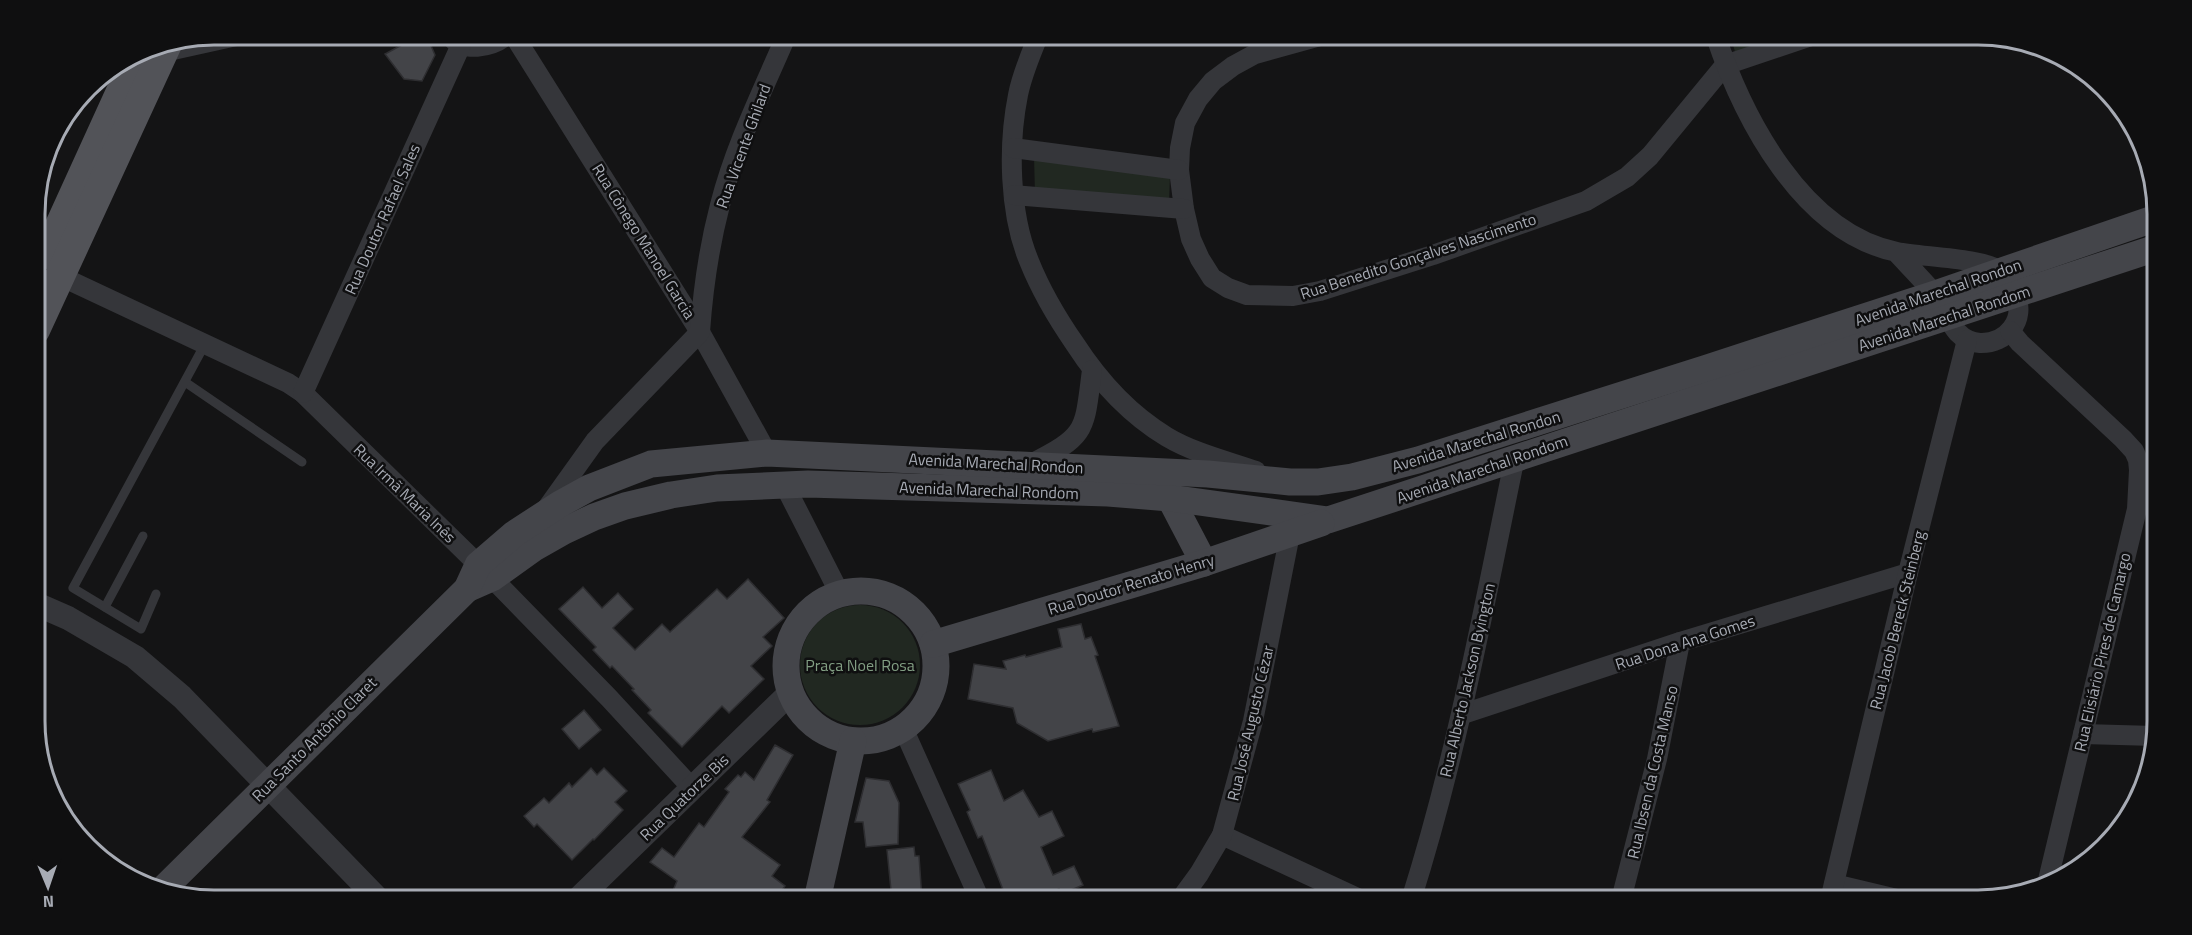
<svg xmlns="http://www.w3.org/2000/svg" width="2192" height="935" font-family="'Titillium Web',sans-serif">
<style>
.green{fill:#212821}
.building{fill:#434448;stroke:#2e2e31;stroke-width:1.5}
.lines{fill:none;stroke-linecap:round;stroke-linejoin:round}
.service{stroke:#35363a;stroke-width:9}
.minor{stroke:#35363a;stroke-width:20}
.tertiary{stroke:#35363a;stroke-width:24}
.secondary{stroke:#44454a;stroke-width:27}
.primary{stroke:#525358;stroke-width:30}
.labels{text-anchor:middle;stroke-width:5;stroke-linejoin:round;paint-order:stroke}
.street-label{font-size:16px;fill:#a7abb4;stroke:#0f0f10}
.park-label{font-size:16px;fill:#819d82;stroke:#0f0f10}
.rim{fill:none;stroke:#a7abb4;stroke-width:3}
</style>
<rect width="100%" height="100%" fill="#141415"/>
<g class="green">
<path d="M 1730,34 L 1810,35 L 1737,59 Z"/>
<path d="M 1034,157 L 1170,174 L 1169,206 L 1035,194 Z"/>
<circle cx="860" cy="665" r="60"/>
</g>
<g class="building">
<path d="M 422,34 L 426,34 L 435,55 L 422,81 L 404,79 L 385,54 Z"/>
<path d="M 748,579 L 784,618 L 763,637 L 772,646 L 751,666 L 764,679 L 729,713 L 722,706 L 682,747 L 648,713 L 651,710 L 632,690 L 634,689 L 612,666 L 610,668 L 593,650 L 596,647 L 559,609 L 583,587 L 602,608 L 618,593 L 633,609 L 613,628 L 635,650 L 662,624 L 670,632 L 717,589 L 727,599 Z"/>
<path d="M 1081,624 L 1085,639 L 1091,637 L 1098,655 L 1095,656 L 1119,726 L 1093,732 L 1092,729 L 1048,741 L 1017,723 L 1013,708 L 968,699 L 974,664 L 1006,669 L 1003,661 L 1025,655 L 1026,657 L 1062,647 L 1058,629 Z"/>
<path d="M 584,710 L 601,730 L 579,749 L 562,729 Z"/>
<path d="M 775,745 L 793,755 L 767,800 L 770,802 L 742,837 L 780,865 L 772,876 L 785,886 L 775,900 L 745,900 L 734,893 L 731,900 L 669,900 L 677,881 L 650,862 L 662,848 L 674,857 L 699,823 L 704,827 L 729,792 L 725,789 L 738,775 L 741,777 L 745,772 L 754,780 Z"/>
<path d="M 591,768 L 597,775 L 604,768 L 627,791 L 615,802 L 623,810 L 594,840 L 593,839 L 572,860 L 537,824 L 534,827 L 524,816 L 544,798 L 549,803 L 569,783 L 572,787 Z"/>
<path d="M 991,770 L 1004,801 L 1023,790 L 1039,817 L 1052,811 L 1064,836 L 1041,847 L 1053,875 L 1074,866 L 1083,885 L 1062,894 L 1059,889 L 1032,900 L 1007,900 L 982,836 L 978,838 L 967,812 L 970,810 L 958,784 Z"/>
<path d="M 866,778 L 889,781 L 899,803 L 898,844 L 866,847 L 863,822 L 855,822 Z"/>
<path d="M 914,847 L 915,856 L 919,856 L 922,900 L 892,900 L 887,850 Z"/>
</g>
<g class="lines">
<g class="service">
<path d="M 185,382 L 302,462"/>
<path d="M 156,594 L 141,629 L 73,588 L 205,344"/>
<path d="M 105,607 L 143,536"/>
</g>
<g class="minor">
<path d="M 449,34 C 461,54 493,48 508,34"/>
<path d="M 513,34 L 700,332 L 767,453"/>
<path d="M 1039,34 C 1031,54 1022,74 1018,95 C 1008,145 1009,213 1029,261 C 1041,291 1057,318 1075,344 C 1099,381 1129,414 1167,437 C 1194,453 1227,461 1256,471"/>
<path d="M 1327,34 L 1255,54 L 1233,66 L 1213,81 L 1198,99 L 1185,123 L 1180,148 L 1179,170 L 1184,209 L 1191,239 L 1200,259 L 1212,278 L 1228,288 L 1247,295 L 1293,296 L 1320,291 L 1433,255 L 1586,201 L 1627,177 L 1650,156 L 1725,65 L 1817,34"/>
<path d="M 1715,34 C 1743,118 1802,233 1897,252 C 1920,257 1984,258 2000,271 C 2003,274 2005,279 2008,283 C 2010,286 2014,290 2015,294 C 2027,320 2006,344 1980,343 C 1951,341 1948,311 1933,292 C 1921,278 1908,265 1896,252"/>
<path d="M 1013,148 L 1179,170"/>
<path d="M 1014,195 L 1184,209"/>
<path d="M 60,276 L 288,383 L 303,393 L 492,578 L 609,698 L 692,788"/>
<path d="M 2010,331 L 2020,343 L 2123,439 L 2134,451 L 2138,460 L 2139,470 L 2137,509 L 2048,880"/>
<path d="M 303,393 L 461,45"/>
<path d="M 1031,464 C 1088,435 1084,431 1092,370"/>
<path d="M 784,484 L 840,594"/>
<path d="M 547,508 L 595,441 L 700,332 C 703,289 709,247 720,205 C 735,146 763,90 787,34"/>
<path d="M 1463,714 L 1680,642 L 1908,573"/>
<path d="M 903,728 L 980,900"/>
<path d="M 2083,734 L 2155,736"/>
<path d="M 1222,835 L 1362,900"/>
<path d="M 1834,884 L 1901,900"/>
<path d="M 1180,900 L 1199,874 L 1222,835 L 1253,721 L 1290,534"/>
<path d="M 1411,900 C 1457,755 1484,606 1515,457"/>
<path d="M 1621,900 L 1657,759 L 1680,642"/>
<path d="M 1830,900 L 1908,573 L 1967,340"/>
</g>
<g class="tertiary">
<path d="M 150,53 L 236,34"/>
<path d="M 36,604 L 68,618 L 135,657 L 182,697 L 379,900"/>
<path d="M 577,900 L 790,693"/>
</g>
<g class="secondary">
<path d="M 1170,498 L 1204,563"/>
<path d="M 467,589 L 492,578 L 534,548 L 564,531 L 594,517 L 625,506 L 671,495 L 717,488 L 808,484 L 1108,493 L 1170,498 L 1328,520 L 2156,248"/>
<circle cx="861" cy="666" r="75"/>
<path d="M 933,644 L 1204,563 L 1321,523"/>
<path d="M 162,890 L 467,589 L 478,565 L 514,534 L 560,504 L 589,488 L 651,464 L 767,453 L 1208,474 L 1290,482 L 1318,482 L 1352,477 L 1418,460 L 1707,368 L 1935,294 L 2156,218"/>
<path d="M 817,900 L 853,741"/>
</g>
<g class="primary">
<path d="M 47,254 L 139,52"/>
<path d="M 35,330 L 167,44"/>
</g>
</g>
<g class="labels">
<g class="street-label">
<text transform="translate(743 146) rotate(-70)" y="6">Rua Vicente Ghilard</text>
<text transform="translate(382 219) rotate(-66)" y="6">Rua Doutor Rafael Sales</text>
<text transform="translate(644 241) rotate(58)" y="6">Rua Cônego Manoel Garcia</text>
<text transform="translate(1418 256) rotate(-18)" y="6">Rua Benedito Gonçalves Nascimento</text>
<text transform="translate(1938 292) rotate(-19)" y="6">Avenida Marechal Rondon</text>
<text transform="translate(1944 318) rotate(-18)" y="6">Avenida Marechal Rondom</text>
<text transform="translate(1476 441) rotate(-17)" y="6">Avenida Marechal Rondon</text>
<text transform="translate(996 463) rotate(3)" y="6">Avenida Marechal Rondon</text>
<text transform="translate(1482 469) rotate(-19)" y="6">Avenida Marechal Rondom</text>
<text transform="translate(989 490) rotate(2)" y="6">Avenida Marechal Rondom</text>
<text transform="translate(405 493) rotate(44)" y="6">Rua Irmã Maria Inês</text>
<text transform="translate(1131 584) rotate(-17)" y="6">Rua Doutor Renato Henry</text>
<text transform="translate(1897 620) rotate(-76)" y="6">Rua Jacob Bereck Steinberg</text>
<text transform="translate(1685 642) rotate(-18)" y="6">Rua Dona Ana Gomes</text>
<text transform="translate(2102 652) rotate(-77)" y="6">Rua Elisiário Pires de Camargo</text>
<text transform="translate(1467 680) rotate(-77)" y="6">Rua Alberto Jackson Byington</text>
<text transform="translate(1250 723) rotate(-77)" y="6">Rua José Augusto Cézar</text>
<text transform="translate(314 739) rotate(-45)" y="6">Rua Santo Antônio Claret</text>
<text transform="translate(1652 772) rotate(-77)" y="6">Rua Ibsen da Costa Manso</text>
<text transform="translate(684 797) rotate(-44)" y="6">Rua Quatorze Bis</text>
</g>
<g class="park-label">
<text x="860" y="671">Praça Noel Rosa</text>
</g>
</g>
<path d="M0 0H2192V935H0ZM214 45H1978A169 169 0 0 1 2147 214V721A169 169 0 0 1 1978 890H214A169 169 0 0 1 45 721V214A169 169 0 0 1 214 45Z" fill="#0f0f10" fill-rule="evenodd"/>
<path class="rim" d="M214 45H1978A169 169 0 0 1 2147 214V721A169 169 0 0 1 1978 890H214A169 169 0 0 1 45 721V214A169 169 0 0 1 214 45Z"/>
<g transform="translate(48 887) rotate(178)" stroke="#0f0f10" stroke-width="4.5" paint-order="stroke">
<path d="M0-4.5L10 22L0 15L-10 22Z" fill="#a7abb4"/>
<text y="-9" font-size="16" font-weight="bold" text-anchor="middle" fill="#a7abb4">N</text>
</g>
</svg>
